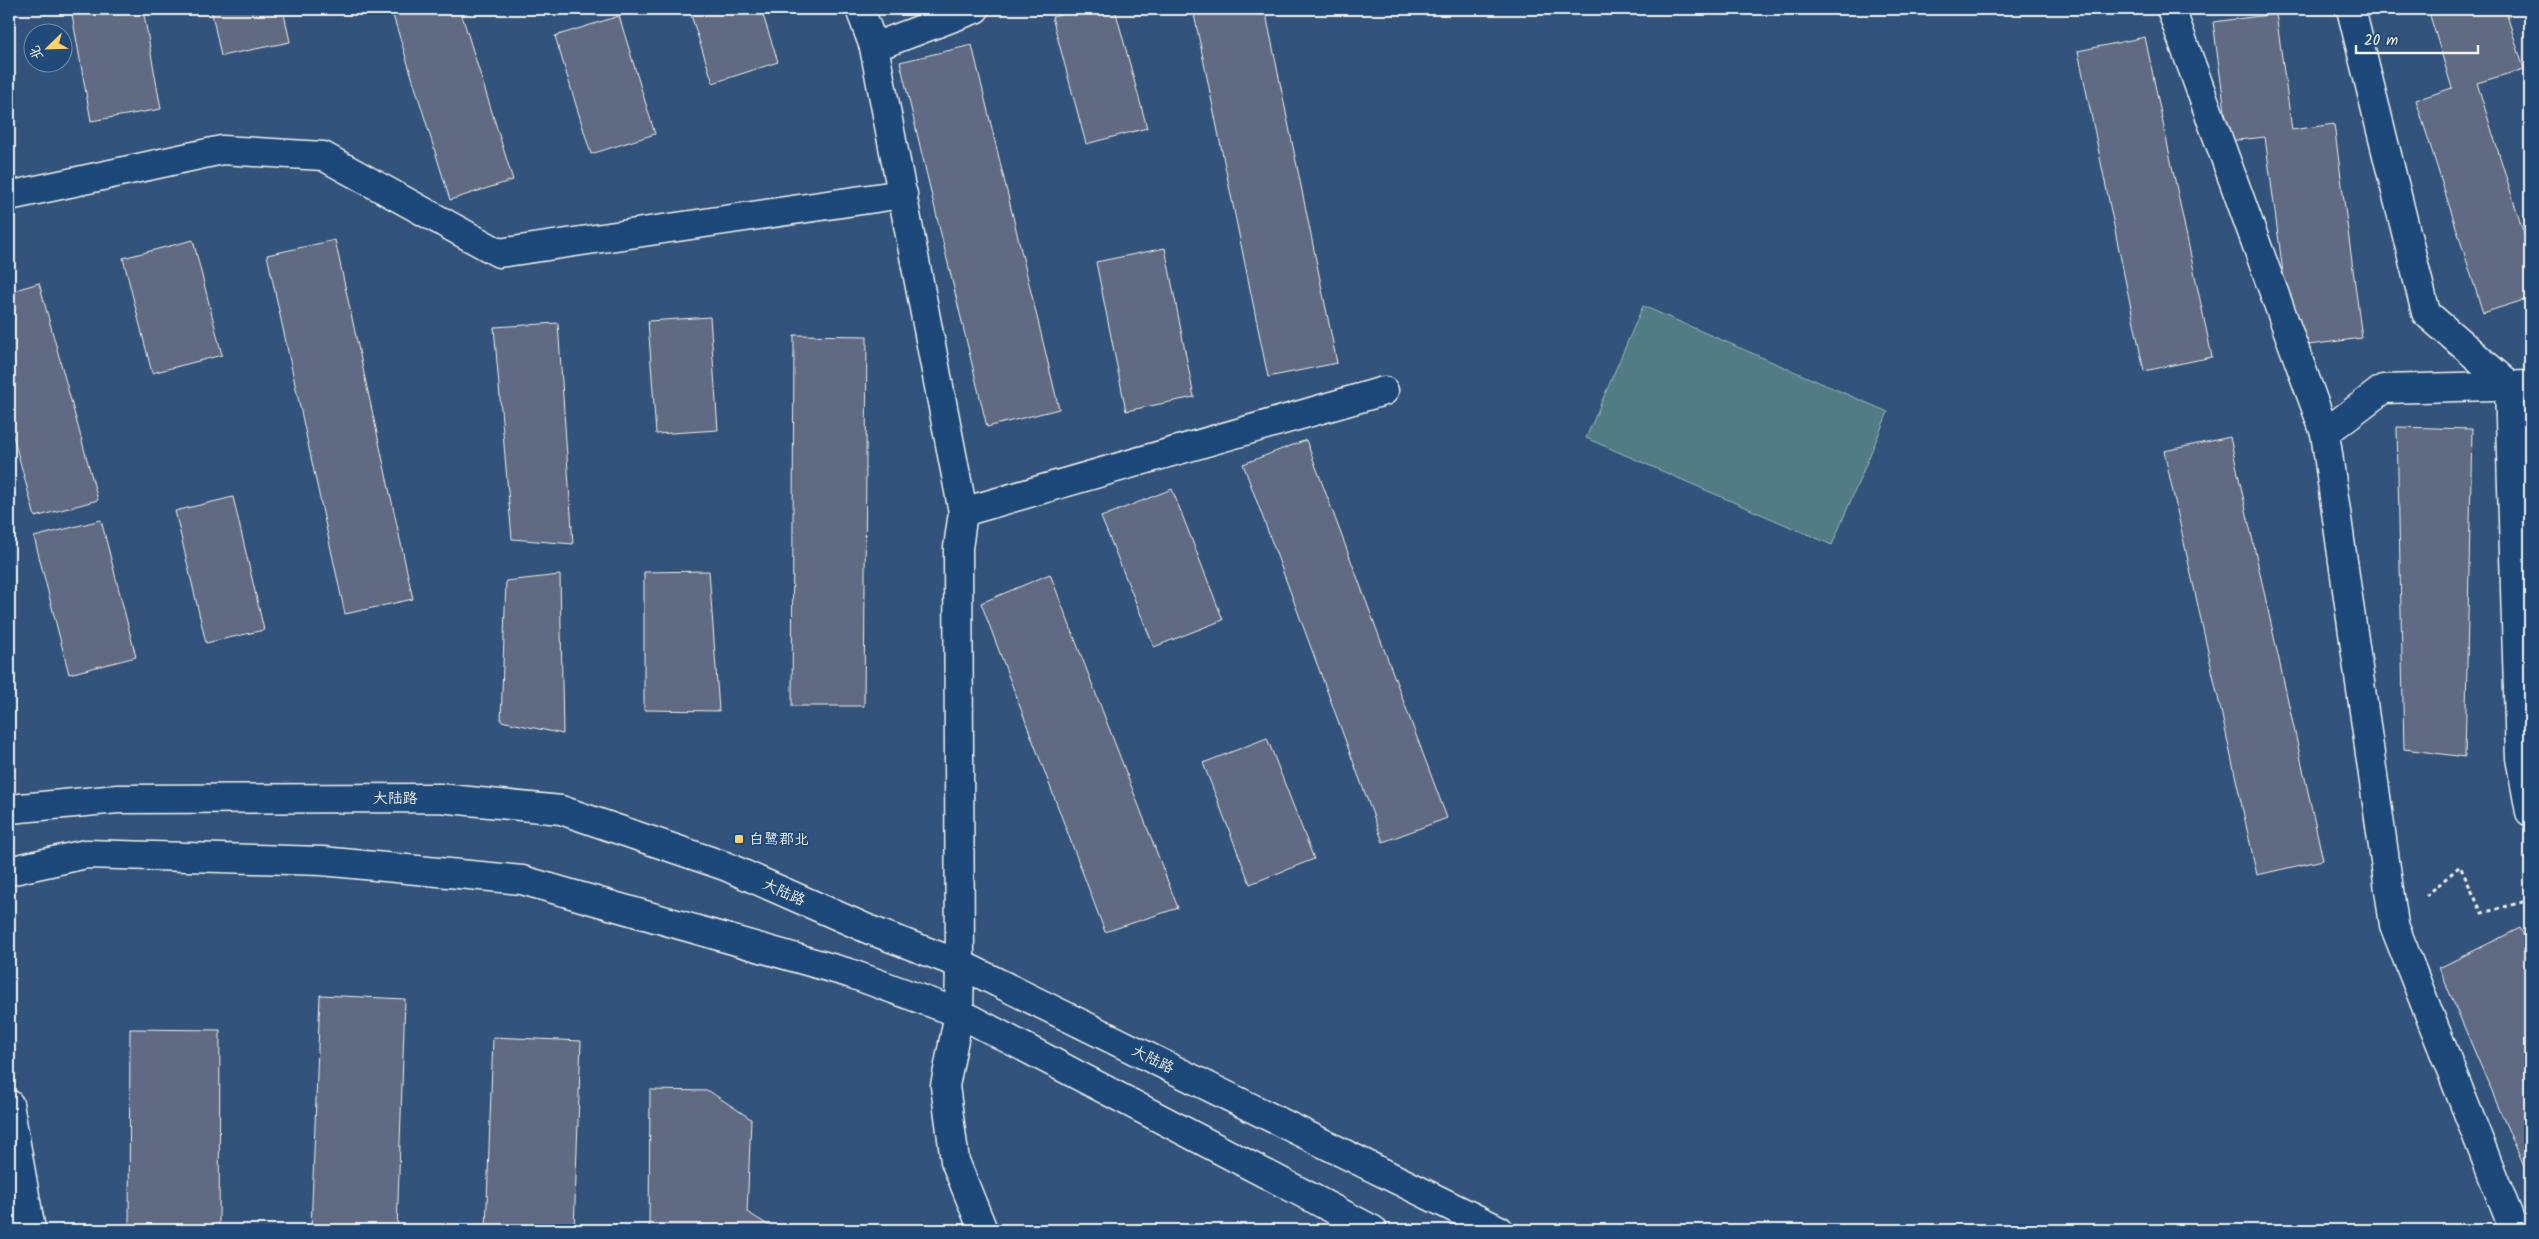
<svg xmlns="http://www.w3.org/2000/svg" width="2539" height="1239" font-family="Kalam,'LXGW WenKai TC',sans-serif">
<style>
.green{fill:#517c83;stroke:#a2b6b6}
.building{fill:#606a82;stroke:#f4f1e8}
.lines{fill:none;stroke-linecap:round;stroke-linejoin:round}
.minor-casing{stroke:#f4f1e8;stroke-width:31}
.secondary-casing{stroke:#f4f1e8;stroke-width:31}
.path{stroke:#f4f1e8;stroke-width:3;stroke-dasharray:4 4;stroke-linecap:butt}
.minor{stroke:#1f4a7a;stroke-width:28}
.secondary{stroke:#1f4a7a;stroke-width:28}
.poi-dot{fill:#ffd166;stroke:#1f4a7a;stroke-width:2}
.labels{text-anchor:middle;stroke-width:4;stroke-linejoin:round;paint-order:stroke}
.street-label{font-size:15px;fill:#f4f1e8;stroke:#1f4a7a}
.poi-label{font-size:15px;fill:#f4f1e8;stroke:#1f4a7a;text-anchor:start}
</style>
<rect width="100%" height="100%" fill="#32547c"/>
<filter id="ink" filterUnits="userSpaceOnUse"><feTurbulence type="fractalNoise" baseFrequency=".02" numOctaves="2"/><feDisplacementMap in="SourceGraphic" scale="10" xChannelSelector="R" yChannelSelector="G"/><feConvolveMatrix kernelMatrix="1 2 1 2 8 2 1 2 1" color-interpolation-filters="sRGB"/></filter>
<g filter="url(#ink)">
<path class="green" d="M 1643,306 L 1888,412 L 1832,545 L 1586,438 Z"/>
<g class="building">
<path d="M 71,9 L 143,9 L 161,109 L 91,121 Z"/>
<path d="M 211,9 L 283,9 L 290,42 L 221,56 Z"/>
<path d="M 391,9 L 460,9 L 513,180 L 450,200 Z"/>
<path d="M 689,9 L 761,9 L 778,62 L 713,83 Z"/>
<path d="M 1084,9 L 1115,9 L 1147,128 L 1086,144 L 1052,17 Z"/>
<path d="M 1193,9 L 1265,9 L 1337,363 L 1268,377 Z"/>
<path d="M 2428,9 L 2505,9 L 2524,69 L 2477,83 L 2530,254 L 2530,298 L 2483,313 L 2416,100 L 2452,88 Z"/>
<path d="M 2276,14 L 2292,130 L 2334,124 L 2362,338 L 2293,347 L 2265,137 L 2229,141 L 2213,22 Z"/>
<path d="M 619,16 L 655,134 L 591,154 L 555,36 Z"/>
<path d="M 2145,37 L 2212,357 L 2144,371 L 2078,51 Z"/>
<path d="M 972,45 L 1059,409 L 987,427 L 900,62 Z"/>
<path d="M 193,240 L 222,355 L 152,373 L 123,258 Z"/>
<path d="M 335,240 L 413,599 L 345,614 L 267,255 Z"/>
<path d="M 1165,248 L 1194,397 L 1126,411 L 1096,262 Z"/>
<path d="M 39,283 L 98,500 L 35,517 L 9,421 L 9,292 Z"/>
<path d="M 710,317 L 718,430 L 656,434 L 648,321 Z"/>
<path d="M 558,323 L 573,544 L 512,539 L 494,327 Z"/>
<path d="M 794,335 L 867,336 L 864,706 L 792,706 Z"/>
<path d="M 2397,427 L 2472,429 L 2465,757 L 2404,749 Z"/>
<path d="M 2230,437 L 2323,860 L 2257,875 L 2164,451 Z"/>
<path d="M 1306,440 L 1447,818 L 1383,842 L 1243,464 Z"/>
<path d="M 1172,489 L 1223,620 L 1154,647 L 1101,517 Z"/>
<path d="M 233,497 L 264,630 L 206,643 L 175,511 Z"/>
<path d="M 101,520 L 136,657 L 69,674 L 34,537 Z"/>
<path d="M 709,571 L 719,711 L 644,710 L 644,572 Z"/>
<path d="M 1050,574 L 1178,908 L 1105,932 L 981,603 Z"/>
<path d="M 560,575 L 563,734 L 501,721 L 506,581 Z"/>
<path d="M 1267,738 L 1314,859 L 1250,884 L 1203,763 Z"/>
<path d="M 2520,928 L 2530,949 L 2530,1181 L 2439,968 Z"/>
<path d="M 320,995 L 405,999 L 397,1230 L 311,1230 Z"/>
<path d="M 130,1029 L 220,1030 L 219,1230 L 129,1230 Z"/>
<path d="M 493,1037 L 581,1041 L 574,1230 L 486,1230 Z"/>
<path d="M 650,1090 L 709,1091 L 751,1119 L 747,1212 L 776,1230 L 649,1230 Z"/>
<path d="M 837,1226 L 863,1230 L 834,1230 Z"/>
</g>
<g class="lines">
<defs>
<g id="minor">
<path d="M 860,9 L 874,47 L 963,512 L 958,548 L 960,964 L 959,1013 L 945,1086 L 955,1161 L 983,1230"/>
<path d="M 2171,9 L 2325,433 L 2394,925 L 2514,1230"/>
<path d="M 2351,9 L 2426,313 L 2509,385 L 2520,758 L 2530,812"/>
<path d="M 874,47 L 975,9"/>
<path d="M 9,196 L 222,150 L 323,156 L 499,253 L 903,194"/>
<path d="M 2325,433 L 2383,389 L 2530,385"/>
<path d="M 963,512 L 1384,391"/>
<path d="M 9,1104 L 31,1230"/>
</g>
<g id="secondary">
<path d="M 9,809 L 118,799 L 439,798 L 561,810 L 725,866 L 870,930 L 960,964 L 1499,1230"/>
<path d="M 9,871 L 86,854 L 322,861 L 522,880 L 849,973 L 959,1013 L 1373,1230"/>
</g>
</defs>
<use href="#minor" class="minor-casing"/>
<use href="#secondary" class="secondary-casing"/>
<path class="path" d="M 2426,896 L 2460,866 L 2482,913 L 2530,900"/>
<use href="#minor" class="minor"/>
<use href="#secondary" class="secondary"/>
</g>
</g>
<rect class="poi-dot" x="734" y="834" width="10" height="10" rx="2.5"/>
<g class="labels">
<g class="street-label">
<text x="395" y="803">大陆路</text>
<text transform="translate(784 892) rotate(24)" y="5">大陆路</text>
<text transform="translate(1153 1059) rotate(26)" y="5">大陆路</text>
</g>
<g class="poi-label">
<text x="749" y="844">白鹭郡北</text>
</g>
</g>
<rect width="2539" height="1239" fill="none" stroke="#1f4a7a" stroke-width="30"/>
<rect x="15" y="15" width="2509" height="1209" fill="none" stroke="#f4f1e8" stroke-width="2" filter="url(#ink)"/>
<g transform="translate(48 48) rotate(247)"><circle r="24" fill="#1f4a7a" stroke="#748da6"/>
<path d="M0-4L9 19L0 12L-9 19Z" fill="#ffd166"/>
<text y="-8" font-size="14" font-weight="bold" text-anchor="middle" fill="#f4f1e8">北</text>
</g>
<path d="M2356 45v8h122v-8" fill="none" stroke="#f4f1e8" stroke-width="2.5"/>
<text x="2364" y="45" font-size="15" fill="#f4f1e8" stroke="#1f4a7a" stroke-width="4" paint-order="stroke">20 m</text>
</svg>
